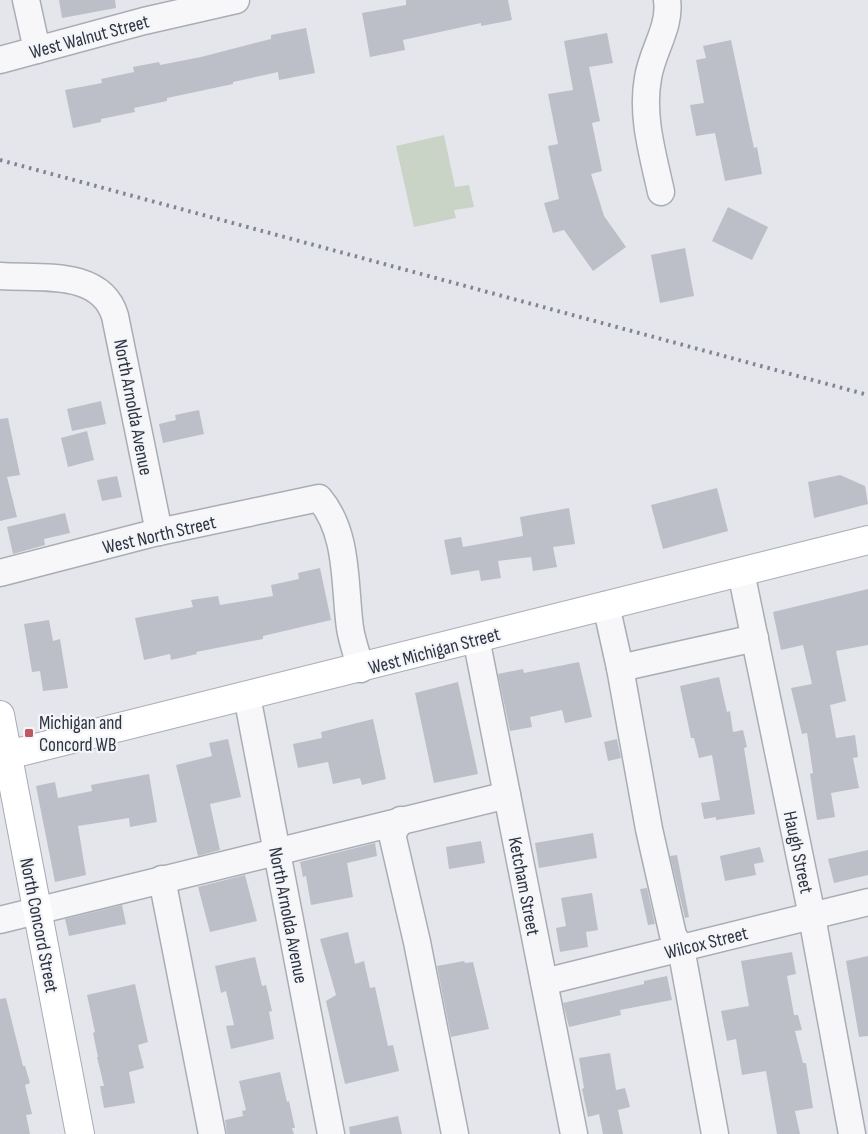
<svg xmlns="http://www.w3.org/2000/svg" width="868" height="1134" font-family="'Sofia Sans Condensed',sans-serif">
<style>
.green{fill:#c9d4c6}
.building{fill:#bcbfc7}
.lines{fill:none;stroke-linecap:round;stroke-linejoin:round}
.minor-casing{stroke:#a9adb5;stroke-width:29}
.major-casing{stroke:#a5aab5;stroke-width:30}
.minor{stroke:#f7f7f9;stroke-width:26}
.major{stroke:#fff;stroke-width:28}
.rail{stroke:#7f8593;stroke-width:4;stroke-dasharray:2.5 5;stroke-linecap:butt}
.poi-dot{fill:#c15860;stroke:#f4f5f8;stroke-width:2}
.labels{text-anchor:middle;stroke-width:4.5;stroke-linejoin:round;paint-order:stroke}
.street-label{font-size:19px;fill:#2d3341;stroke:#f4f5f8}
.poi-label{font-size:19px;fill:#2d3341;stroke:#f4f5f8;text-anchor:start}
</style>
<rect width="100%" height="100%" fill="#e4e6eb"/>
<path class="green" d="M 444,135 L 455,187 L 469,185 L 474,207 L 454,210 L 456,218 L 414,227 L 396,146 Z"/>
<g class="building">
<path d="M 59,0 L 115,0 L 116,8 L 62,18 Z"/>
<path d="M 406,0 L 508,0 L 512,20 L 481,26 L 481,23 L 403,40 L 405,50 L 370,57 L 362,13 L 406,5 Z"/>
<path d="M 306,28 L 315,73 L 279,80 L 278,72 L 233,82 L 233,84 L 167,98 L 167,101 L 134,108 L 135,112 L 101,119 L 101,122 L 73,128 L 65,90 L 102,83 L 101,79 L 134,72 L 133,67 L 159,62 L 160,65 L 201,57 L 271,39 L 271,35 Z"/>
<path d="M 607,33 L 613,63 L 589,67 L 600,121 L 592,123 L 602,171 L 591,174 L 604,216 L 626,247 L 593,271 L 564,230 L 553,233 L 544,203 L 559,199 L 548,146 L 558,144 L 548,94 L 573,90 L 564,41 Z"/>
<path d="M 731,40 L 754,148 L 757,147 L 762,174 L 725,181 L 715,133 L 696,136 L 690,105 L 704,103 L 696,60 L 706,58 L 703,46 Z"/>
<path d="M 728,207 L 768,227 L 752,260 L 712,241 Z"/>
<path d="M 685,248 L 694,296 L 660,303 L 651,255 Z"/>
<path d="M 101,401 L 106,424 L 72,431 L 67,409 Z"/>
<path d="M 199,410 L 204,434 L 163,443 L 159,424 L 176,420 L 175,415 Z"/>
<path d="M 8,418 L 20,475 L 7,477 L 17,517 L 0,521 L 0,419 Z"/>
<path d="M 87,431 L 94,460 L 68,467 L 61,438 Z"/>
<path d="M 840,475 L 865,486 L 868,504 L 814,518 L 808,482 Z"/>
<path d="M 117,476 L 122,497 L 102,501 L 97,480 Z"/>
<path d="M 717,488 L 728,531 L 663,549 L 651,505 Z"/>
<path d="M 569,508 L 575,544 L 553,547 L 557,567 L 533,571 L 531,557 L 498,561 L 501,578 L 481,581 L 479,570 L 451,575 L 444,540 L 461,537 L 463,547 L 523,536 L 520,517 Z"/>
<path d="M 65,513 L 70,533 L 44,539 L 45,545 L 13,554 L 7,527 Z"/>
<path d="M 320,568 L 331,620 L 263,636 L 263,639 L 196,652 L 197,654 L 171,660 L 170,654 L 144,660 L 135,618 L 193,607 L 191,600 L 218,596 L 220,605 L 273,596 L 271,585 L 299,579 L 298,573 Z"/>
<path d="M 868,589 L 868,645 L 836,651 L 846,701 L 830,705 L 836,738 L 855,735 L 858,757 L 853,758 L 859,788 L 831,793 L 835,817 L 817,820 L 810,774 L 813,773 L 807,733 L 802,734 L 791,688 L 812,684 L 803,645 L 781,650 L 773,612 Z"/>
<path d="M 49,620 L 53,641 L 60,639 L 68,688 L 43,691 L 40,671 L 32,672 L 24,624 Z"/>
<path d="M 579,662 L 592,717 L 565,723 L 562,710 L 530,717 L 532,727 L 510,731 L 498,674 L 523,669 L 524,673 Z"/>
<path d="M 719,677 L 727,712 L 730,711 L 733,732 L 743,730 L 747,747 L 744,748 L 755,814 L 716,820 L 716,817 L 704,819 L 701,803 L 720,800 L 712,755 L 699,758 L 694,738 L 691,738 L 680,686 Z"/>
<path d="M 458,682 L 478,774 L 434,783 L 415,693 Z"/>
<path d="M 373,719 L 386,779 L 362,785 L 360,778 L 333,784 L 328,762 L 298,768 L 293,744 L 322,738 L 321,732 Z"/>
<path d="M 228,739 L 241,797 L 210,804 L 220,850 L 198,856 L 176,765 L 212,756 L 209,743 Z"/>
<path d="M 617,739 L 621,758 L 608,761 L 604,742 Z"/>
<path d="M 149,774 L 157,822 L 130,827 L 129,818 L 78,826 L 86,875 L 55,882 L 36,786 L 55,782 L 58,798 L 92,791 L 91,785 Z"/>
<path d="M 593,833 L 597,858 L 539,868 L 535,843 Z"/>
<path d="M 481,841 L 485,863 L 449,869 L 446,847 Z"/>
<path d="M 375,843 L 377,856 L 347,863 L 353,897 L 311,905 L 306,876 L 303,877 L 300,862 Z"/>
<path d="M 760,847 L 764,862 L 754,864 L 756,875 L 725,881 L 720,856 Z"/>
<path d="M 868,850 L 868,875 L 834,883 L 828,859 Z"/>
<path d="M 677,855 L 689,917 L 685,918 L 670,856 Z"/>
<path d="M 245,875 L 257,921 L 210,932 L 198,887 Z"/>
<path d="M 647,888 L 655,924 L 648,925 L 640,889 Z"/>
<path d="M 592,893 L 598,930 L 586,932 L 588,947 L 560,952 L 556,928 L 566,926 L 561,898 Z"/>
<path d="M 122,905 L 126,924 L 69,936 L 65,919 Z"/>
<path d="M 348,932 L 355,964 L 364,961 L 370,988 L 375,987 L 388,1046 L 393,1045 L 399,1071 L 345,1084 L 326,1001 L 336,995 L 320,939 Z"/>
<path d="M 792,952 L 796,974 L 787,976 L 794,1015 L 798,1015 L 802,1030 L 795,1031 L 803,1063 L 806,1063 L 813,1108 L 795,1111 L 800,1134 L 777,1134 L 766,1071 L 742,1075 L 736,1039 L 727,1041 L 721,1011 L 749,1006 L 741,961 Z"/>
<path d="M 868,956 L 868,1036 L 859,1037 L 846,961 Z"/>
<path d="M 255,957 L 262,986 L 266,985 L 272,1011 L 269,1012 L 274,1039 L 231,1049 L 226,1026 L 234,1025 L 226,991 L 221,993 L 215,966 Z"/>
<path d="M 464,961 L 465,963 L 473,962 L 489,1029 L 451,1037 L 437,966 Z"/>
<path d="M 667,976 L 672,1000 L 620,1010 L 621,1015 L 569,1027 L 563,1003 L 644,984 L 644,981 Z"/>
<path d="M 135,984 L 148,1042 L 138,1045 L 144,1068 L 129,1072 L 135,1103 L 104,1108 L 100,1086 L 104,1086 L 97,1057 L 98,1057 L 93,1033 L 95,1032 L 87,995 Z"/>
<path d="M 6,998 L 23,1066 L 25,1066 L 30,1083 L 25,1085 L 32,1114 L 26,1115 L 30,1134 L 0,1134 L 0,999 Z"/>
<path d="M 610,1053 L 616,1090 L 625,1088 L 630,1107 L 618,1110 L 623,1134 L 603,1134 L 599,1114 L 588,1117 L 582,1089 L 584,1088 L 579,1058 Z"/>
<path d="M 280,1072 L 287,1102 L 289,1101 L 295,1128 L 292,1128 L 294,1134 L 227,1134 L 225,1120 L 243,1116 L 242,1111 L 246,1110 L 239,1081 Z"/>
<path d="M 398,1116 L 402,1134 L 350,1134 L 349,1127 Z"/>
</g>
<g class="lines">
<defs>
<g id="minor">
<path d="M 26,0 L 37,50"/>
<path d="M 0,60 L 144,21 L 236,0"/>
<path d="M 661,192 C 653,155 641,116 648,78 C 652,51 671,27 667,0"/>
<path d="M 0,276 C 40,279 101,269 115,316 L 159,532"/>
<path d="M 741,572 L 810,906 L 852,1134"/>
<path d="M 0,573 L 154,533 L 319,498 C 349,533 344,584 350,628 C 352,641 357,655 361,669"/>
<path d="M 606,605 L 620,668 L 649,829 L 673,935 L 681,948 L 715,1134"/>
<path d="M 476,638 L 574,1134"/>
<path d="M 620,668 L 755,638"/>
<path d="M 247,696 L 331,1134"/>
<path d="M 401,820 L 392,834 L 417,942 L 455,1134"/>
<path d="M 162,879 L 212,1134"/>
<path d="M 0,920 L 507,795"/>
<path d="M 544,982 L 868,902"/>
</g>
<g id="major">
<path d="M 0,715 L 80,1134"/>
<path d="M 0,757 L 868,540"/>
</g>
</defs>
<use href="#minor" class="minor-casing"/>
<use href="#major" class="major-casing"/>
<use href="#minor" class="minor"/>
<use href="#major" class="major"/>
<path class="rail" d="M 0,160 L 868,395"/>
</g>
<rect class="poi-dot" x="24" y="728" width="10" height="10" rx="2.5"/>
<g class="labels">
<g class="street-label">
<text transform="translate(89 36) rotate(-15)" y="7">West Walnut Street</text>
<text transform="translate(134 407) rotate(79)" y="7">North Arnolda Avenue</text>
<text transform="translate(159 534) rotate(-13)" y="7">West North Street</text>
<text transform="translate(434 650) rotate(-15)" y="7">West Michigan Street</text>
<text transform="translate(799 852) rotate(78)" y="7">Haugh Street</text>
<text transform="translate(525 886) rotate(79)" y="7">Ketcham Street</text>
<text transform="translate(289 915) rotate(79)" y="7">North Arnolda Avenue</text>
<text transform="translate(40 925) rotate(79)" y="7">North Concord Street</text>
<text transform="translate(706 942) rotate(-14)" y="7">Wilcox Street</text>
</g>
<g class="poi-label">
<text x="39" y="729">Michigan and<tspan x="39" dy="22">Concord WB</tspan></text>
</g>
</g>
</svg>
